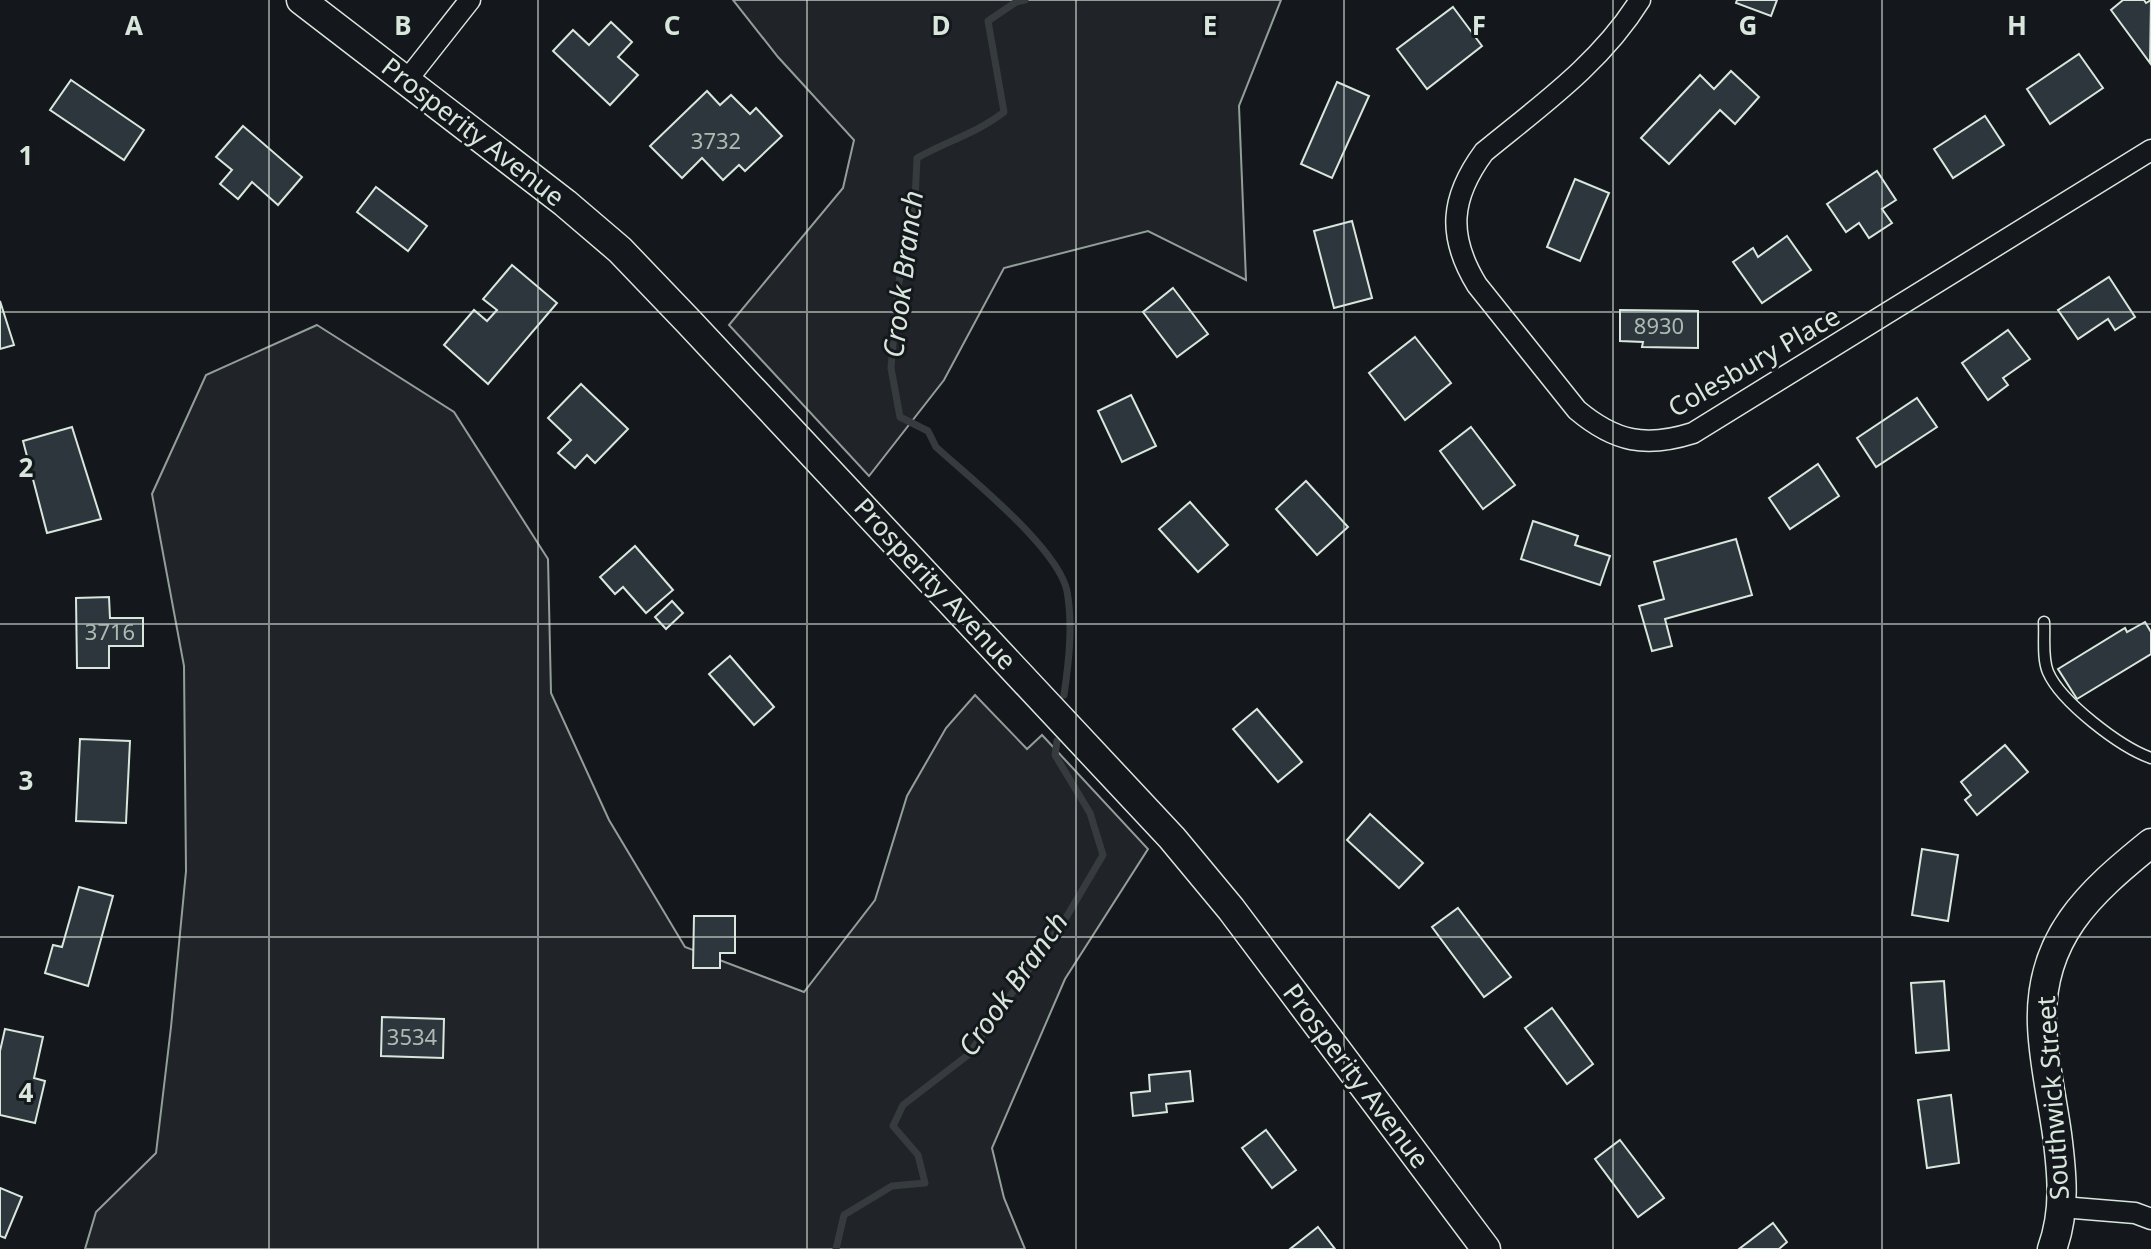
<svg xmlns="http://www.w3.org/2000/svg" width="2151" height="1249" font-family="'Noto Sans',sans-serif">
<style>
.green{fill:#202428;stroke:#939e99;stroke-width:2}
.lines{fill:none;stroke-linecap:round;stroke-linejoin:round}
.stream{stroke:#363b3e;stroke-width:7}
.building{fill:#2c363c;stroke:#d8e6dc;stroke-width:2}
.lane-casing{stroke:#d8e6dc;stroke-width:13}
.street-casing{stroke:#d8e6dc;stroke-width:23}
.secondary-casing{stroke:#d8e6dc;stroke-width:31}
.lane{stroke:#14181c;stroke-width:10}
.street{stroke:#14181c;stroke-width:20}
.secondary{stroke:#14181c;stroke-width:28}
.grid{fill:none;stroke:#d8e6dc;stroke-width:2;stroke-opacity:0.55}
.labels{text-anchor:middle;stroke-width:6;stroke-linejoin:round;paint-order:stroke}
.number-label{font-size:22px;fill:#adbab4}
.street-label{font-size:26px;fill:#d8e6dc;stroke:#14181c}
.water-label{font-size:28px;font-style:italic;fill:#d8e6dc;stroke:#14181c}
.grid-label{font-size:26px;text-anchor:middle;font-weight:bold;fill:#d8e6dc;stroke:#14181c;stroke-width:6;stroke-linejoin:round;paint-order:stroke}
</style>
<rect width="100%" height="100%" fill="#14181c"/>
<g class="green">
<path d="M 733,0 L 1281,0 L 1239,106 L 1246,280 L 1148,231 L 1004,268 L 944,380 L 869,476 L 729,325 L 843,188 L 854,140 L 778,57 Z"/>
<path d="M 317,325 L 454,412 L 548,559 L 551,693 L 609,820 L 685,947 L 804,992 L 875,900 L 907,796 L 946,728 L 975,695 L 1027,749 L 1042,735 L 1148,849 L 1065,979 L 992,1148 L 1004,1198 L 1025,1249 L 85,1249 L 96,1212 L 156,1153 L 171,1027 L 186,871 L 184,666 L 152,494 L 206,375 Z"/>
</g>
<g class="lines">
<g class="stream">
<path d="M 1025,0 L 1016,2 L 988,21 L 1004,112 C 977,133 947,141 917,158 L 915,200 L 898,287 L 891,368 L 900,417 L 928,431 L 936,447 C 970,478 1058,548 1067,591 C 1073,625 1069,661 1064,695"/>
<path d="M 836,1249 L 844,1215 L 892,1186 L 925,1183 L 918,1155 L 893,1126 L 903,1105 L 968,1055 L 1067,916 L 1103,855 L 1090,813 L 1055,755 L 1057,741"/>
</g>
</g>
<g class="building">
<path d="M 1737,0 L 1777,0 L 1771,16 L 1736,3 Z"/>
<path d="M 2123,0 L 2144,0 L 2146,3 L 2151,0 L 2150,63 L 2111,10 Z"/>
<path d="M 1453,7 L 1482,46 L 1427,89 L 1397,49 Z"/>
<path d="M 611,22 L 632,42 L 618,57 L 638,75 L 610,105 L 553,51 L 573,30 L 589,45 Z"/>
<path d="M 2079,54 L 2103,88 L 2050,124 L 2027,89 Z"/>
<path d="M 1731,71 L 1759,97 L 1735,124 L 1720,110 L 1669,164 L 1641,138 L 1700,75 L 1714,89 Z"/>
<path d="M 71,80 L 144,130 L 124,160 L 50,110 Z"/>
<path d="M 1337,82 L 1369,96 L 1332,178 L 1301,164 Z"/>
<path d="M 707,91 L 720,105 L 731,95 L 750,114 L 756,108 L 782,136 L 745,171 L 739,165 L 723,180 L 702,158 L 682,178 L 650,146 Z"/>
<path d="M 1985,116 L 2004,145 L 1953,178 L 1934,149 Z"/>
<path d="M 243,126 L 302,177 L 278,205 L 252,182 L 238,199 L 220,184 L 232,170 L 216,157 Z"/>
<path d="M 1877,171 L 1896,200 L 1882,209 L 1892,223 L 1869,238 L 1859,223 L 1846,232 L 1827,204 Z"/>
<path d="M 1575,179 L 1609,193 L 1580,261 L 1547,247 Z"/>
<path d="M 376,187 L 427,226 L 408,251 L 357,212 Z"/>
<path d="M 1352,221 L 1372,298 L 1334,308 L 1314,231 Z"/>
<path d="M 1787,236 L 1811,270 L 1762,303 L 1733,262 L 1753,248 L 1758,257 Z"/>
<path d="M 512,265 L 557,303 L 488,384 L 444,345 L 474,310 L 487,321 L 497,310 L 483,299 Z"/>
<path d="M 2109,277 L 2135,317 L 2115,330 L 2108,319 L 2078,339 L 2058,310 Z"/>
<path d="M 1173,288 L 1208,334 L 1177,357 L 1143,312 Z"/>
<path d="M 0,301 L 14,345 L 0,349 Z"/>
<path d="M 1620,310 L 1698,311 L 1698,348 L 1642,347 L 1643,342 L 1620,341 Z"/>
<path d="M 2008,330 L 2030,359 L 2003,378 L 2008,385 L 1988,400 L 1962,363 Z"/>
<path d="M 1415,337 L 1451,383 L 1405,420 L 1369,373 Z"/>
<path d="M 581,384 L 628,429 L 595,463 L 587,455 L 575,468 L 558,453 L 571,440 L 548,418 Z"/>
<path d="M 1131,395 L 1156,446 L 1122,462 L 1098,411 Z"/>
<path d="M 1917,398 L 1937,427 L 1876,467 L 1857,438 Z"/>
<path d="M 72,427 L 101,519 L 47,533 L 23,441 Z"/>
<path d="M 1471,427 L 1515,485 L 1483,509 L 1440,451 Z"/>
<path d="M 1818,464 L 1839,496 L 1790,529 L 1769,498 Z"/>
<path d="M 1306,481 L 1348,527 L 1317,555 L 1276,509 Z"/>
<path d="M 1190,502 L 1228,545 L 1198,572 L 1159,529 Z"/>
<path d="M 1533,521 L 1578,536 L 1575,545 L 1610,556 L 1600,585 L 1521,559 Z"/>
<path d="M 1736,539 L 1752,595 L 1665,619 L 1672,646 L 1652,651 L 1639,606 L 1664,599 L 1654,562 Z"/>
<path d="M 635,546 L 673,590 L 646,613 L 623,587 L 615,594 L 600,577 Z"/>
<path d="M 109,597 L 110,618 L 143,618 L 143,646 L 109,646 L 109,668 L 77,668 L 76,598 Z"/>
<path d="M 672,601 L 683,613 L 666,629 L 655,617 Z"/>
<path d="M 2145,622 L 2151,632 L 2151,654 L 2077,699 L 2058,669 L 2125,628 L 2127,632 Z"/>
<path d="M 730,656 L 774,707 L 754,725 L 709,674 Z"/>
<path d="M 1257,709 L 1302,762 L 1278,782 L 1233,729 Z"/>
<path d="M 80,739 L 130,741 L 126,823 L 76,821 Z"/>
<path d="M 2005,745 L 2028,772 L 1977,815 L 1965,800 L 1971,795 L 1961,782 Z"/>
<path d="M 1370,814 L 1423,863 L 1399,888 L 1347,840 Z"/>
<path d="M 1922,849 L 1958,855 L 1948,921 L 1912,915 Z"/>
<path d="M 79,887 L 113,896 L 88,986 L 45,973 L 53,945 L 62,947 Z"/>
<path d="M 1458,908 L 1511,977 L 1484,997 L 1432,927 Z"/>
<path d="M 694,916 L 735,916 L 735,953 L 720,953 L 720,968 L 693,968 Z"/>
<path d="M 1944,981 L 1949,1050 L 1916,1053 L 1911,983 Z"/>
<path d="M 1552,1008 L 1593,1064 L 1567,1084 L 1525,1028 Z"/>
<path d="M 382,1017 L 444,1019 L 443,1058 L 381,1056 Z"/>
<path d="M 5,1029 L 43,1037 L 34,1078 L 45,1081 L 35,1123 L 0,1115 L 0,1051 Z"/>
<path d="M 1190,1071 L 1193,1101 L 1166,1104 L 1167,1112 L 1133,1116 L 1131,1093 L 1150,1091 L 1149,1075 Z"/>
<path d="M 1951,1095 L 1959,1163 L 1927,1168 L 1918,1100 Z"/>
<path d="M 1266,1130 L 1296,1170 L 1272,1188 L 1242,1148 Z"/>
<path d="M 1620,1140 L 1664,1198 L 1638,1217 L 1595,1159 Z"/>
<path d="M 0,1188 L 22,1197 L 5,1238 L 0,1236 Z"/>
<path d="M 1773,1223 L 1787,1242 L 1779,1249 L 1739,1249 Z"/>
<path d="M 1318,1227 L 1335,1249 L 1290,1249 Z"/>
</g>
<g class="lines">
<defs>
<path id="lane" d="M 2044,622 C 2045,637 2042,658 2048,672 C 2061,702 2120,747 2151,758"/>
<g id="street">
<path d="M 1640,0 C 1601,63 1540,106 1484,152 C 1450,198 1447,236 1477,285 L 1577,410 C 1615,442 1646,448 1693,433 L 2151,150"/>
<path d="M 407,80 L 470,0"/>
<path d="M 2062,1207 L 2135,1213 L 2151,1219"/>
</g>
<g id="secondary">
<path d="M 301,0 L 565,203 L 620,250 L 689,322 L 1172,838 L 1231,909 L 1486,1249"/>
<path d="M 2052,1249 C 2066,1211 2062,1173 2057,1134 C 2052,1098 2043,1060 2042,1024 C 2039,938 2089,893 2151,843"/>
</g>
</defs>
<use href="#lane" class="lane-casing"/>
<use href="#street" class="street-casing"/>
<use href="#secondary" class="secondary-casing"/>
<use href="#lane" class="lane"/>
<use href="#street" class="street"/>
<use href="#secondary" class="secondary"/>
</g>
<path class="grid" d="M 269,0 L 269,1249M 538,0 L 538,1249M 807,0 L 807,1249M 1076,0 L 1076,1249M 1344,0 L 1344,1249M 1613,0 L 1613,1249M 1882,0 L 1882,1249M 0,312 L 2151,312M 0,624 L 2151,624M 0,937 L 2151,937"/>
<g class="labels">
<g class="number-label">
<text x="716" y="149">3732</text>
<text x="1659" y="334">8930</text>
<text x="110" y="640">3716</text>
<text x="412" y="1045">3534</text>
</g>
<g class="street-label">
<text transform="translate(473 132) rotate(38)" y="9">Prosperity Avenue</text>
<text transform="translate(1754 362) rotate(-30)" y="9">Colesbury Place</text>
<text transform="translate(935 584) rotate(47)" y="9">Prosperity Avenue</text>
<text transform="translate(1356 1076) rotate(53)" y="9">Prosperity Avenue</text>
<text transform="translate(2053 1098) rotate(-94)" y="9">Southwick Street</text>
</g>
<g class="water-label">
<text transform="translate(903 274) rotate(-83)" y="10">Crook Branch</text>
<text transform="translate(1013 984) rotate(-55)" y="10">Crook Branch</text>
</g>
</g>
<g class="grid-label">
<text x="134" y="35">A</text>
<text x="403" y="35">B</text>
<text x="672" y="35">C</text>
<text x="941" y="35">D</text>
<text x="1210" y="35">E</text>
<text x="1479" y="35">F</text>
<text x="1748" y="35">G</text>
<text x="2017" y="35">H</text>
<text x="26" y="165">1</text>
<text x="26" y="477">2</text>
<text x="26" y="790">3</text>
<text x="26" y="1102">4</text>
</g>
</svg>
